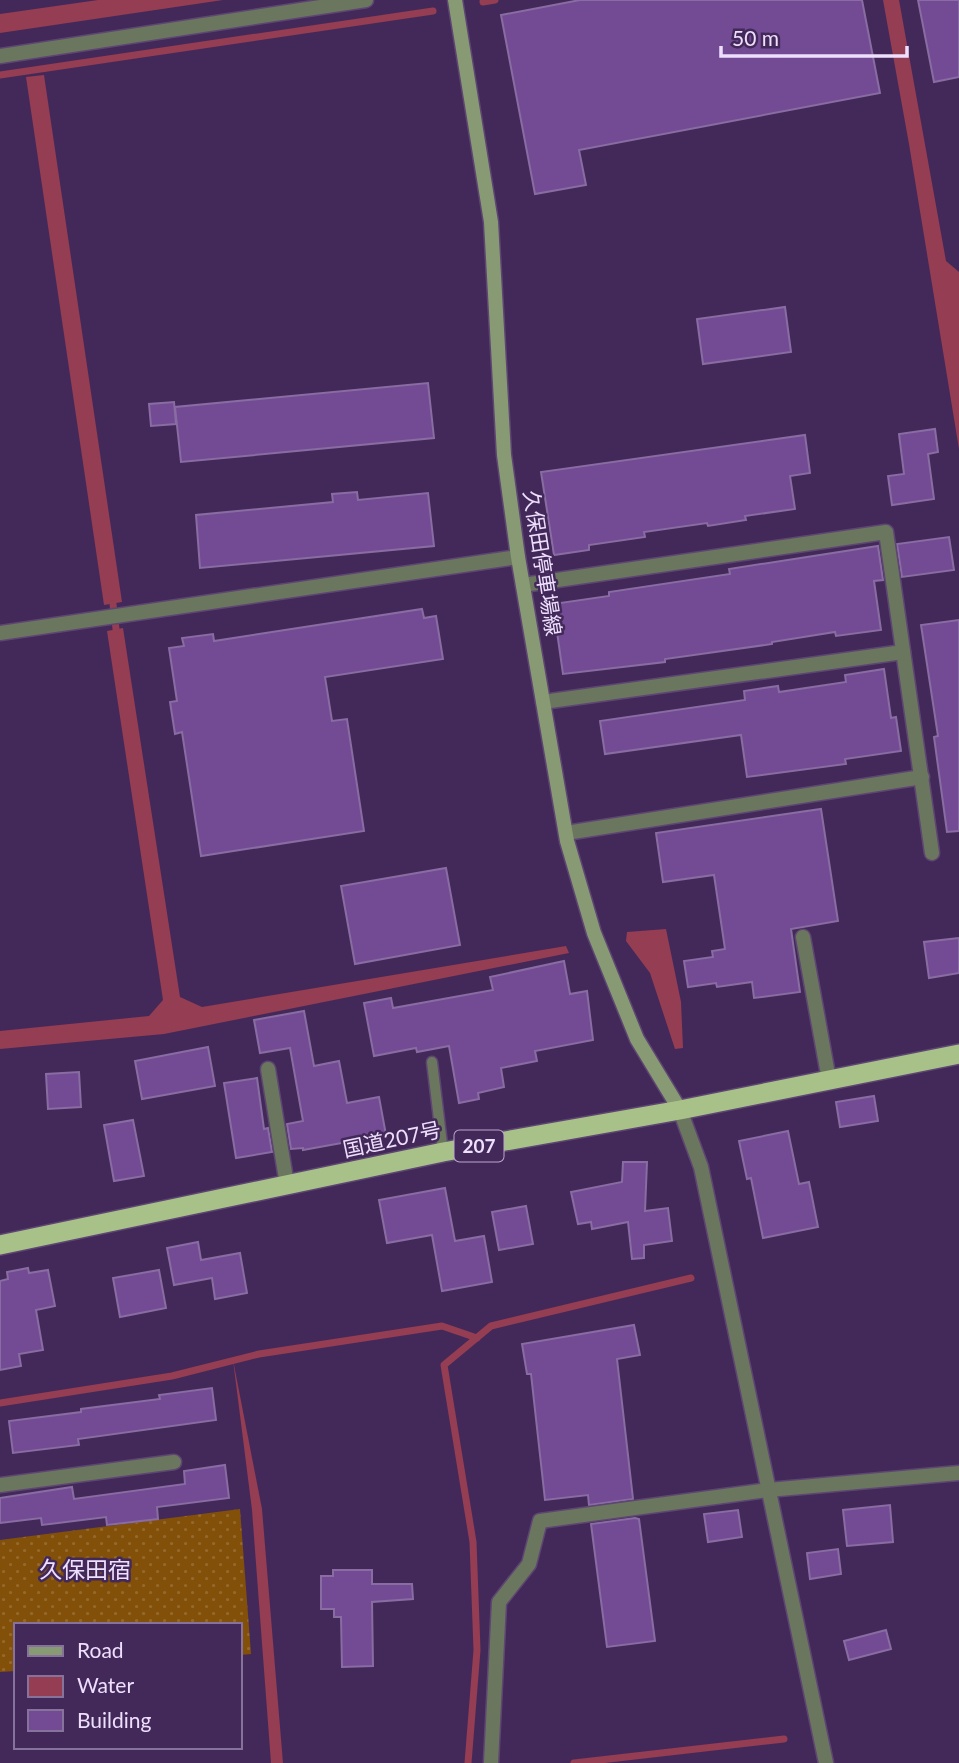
<svg xmlns="http://www.w3.org/2000/svg" width="959" height="1763" font-family="Lato,'Noto Sans JP',sans-serif">
<style>
.grass{fill:url(#grass-dots)}
.water{fill:#953d52}
.lines{fill:none;stroke-linecap:round;stroke-linejoin:round}
.stream{stroke:#953d52;stroke-width:7}
.building{fill:#734b94;stroke:#886ca2;stroke-width:2}
.service-casing{stroke:#5e4673;stroke-width:13}
.minor-casing{stroke:#5e4673;stroke-width:17}
.tertiary-casing{stroke:#5e4673;stroke-width:17}
.secondary-casing{stroke:#5e4673;stroke-width:17}
.trunk-casing{stroke:#5e4673;stroke-width:22}
.service{stroke:#6b765e;stroke-width:10}
.minor{stroke:#6b765e;stroke-width:14}
.tertiary{stroke:#6b765e;stroke-width:14}
.secondary{stroke:#889a73;stroke-width:14}
.trunk{stroke:#a8c189;stroke-width:19}
.labels{text-anchor:middle;stroke-width:5;stroke-linejoin:round;paint-order:stroke}
.shield{fill:#432959;stroke:#bba8cc;stroke-width:2}
.shield-label{font-size:19px;font-weight:bold;fill:#eedffd}
.street-label{font-size:21px;fill:#eedffd;stroke:#432959}
.neighbourhood-label{font-size:23px;fill:#eedffd;stroke:#432959}
</style>
<defs>
<pattern id="grass-dots" width="8" height="8" patternUnits="userSpaceOnUse" patternTransform="scale(1.75)"><rect width="8" height="8" fill="#825008"/><path d="M2 2h.1M6 6h.1" fill="none" stroke="#94692d" stroke-width="1.8" stroke-linecap="round"/></pattern>
</defs>
<rect width="100%" height="100%" fill="#432959"/>
<path class="grass" d="M 240,1509 L 251,1654 L 240,1655 L 240,1625 L 16,1625 L 16,1671 L 0,1672 L 0,1540 Z"/>
<g class="water">
<path d="M 98,0 L 223,0 L 0,33 L 0,14 Z"/>
<path d="M 883,0 L 899,0 L 946,261 L 959,272 L 959,449 L 909,144 Z"/>
<path d="M 44,75 L 122,602 L 104,605 L 26,77 Z"/>
<path d="M 123,628 L 180,997 L 202,1007 L 566,946 L 569,953 L 164,1034 L 0,1049 L 0,1031 L 149,1016 L 163,1000 L 107,631 Z"/>
<path d="M 666,929 L 681,1002 L 683,1048 L 675,1049 L 650,973 L 626,941 L 627,932 Z"/>
<path d="M 233,1360 L 262,1509 L 283,1763 L 271,1763 L 252,1510 Z"/>
</g>
<g class="lines">
<g class="stream">
<path d="M 483,2 L 495,0"/>
<path d="M 0,75 L 433,11"/>
<path d="M 113,604 L 116,629"/>
<path d="M 0,1403 L 172,1376 L 259,1354 L 442,1326 L 477,1338"/>
<path d="M 468,1763 L 477,1650 L 473,1542 L 444,1365 L 491,1326 L 691,1278"/>
<path d="M 574,1763 L 784,1739"/>
</g>
</g>
<g class="building">
<path d="M 580,0 L 862,0 L 880,93 L 579,150 L 586,185 L 535,194 L 501,15 Z"/>
<path d="M 918,0 L 959,0 L 959,77 L 934,82 Z"/>
<path d="M 785,307 L 791,352 L 703,364 L 697,319 Z"/>
<path d="M 428,383 L 434,438 L 181,462 L 175,407 Z"/>
<path d="M 174,402 L 176,424 L 151,426 L 149,404 Z"/>
<path d="M 935,429 L 938,452 L 928,454 L 934,499 L 892,505 L 888,476 L 904,474 L 899,434 Z"/>
<path d="M 805,435 L 810,473 L 790,476 L 795,509 L 745,516 L 746,520 L 708,526 L 707,523 L 644,532 L 645,537 L 589,545 L 589,550 L 554,555 L 541,472 Z"/>
<path d="M 357,492 L 358,500 L 428,493 L 434,546 L 200,568 L 196,515 L 333,502 L 332,494 Z"/>
<path d="M 949,537 L 954,570 L 902,577 L 897,544 Z"/>
<path d="M 878,546 L 883,580 L 874,581 L 881,630 L 836,636 L 835,632 L 772,642 L 772,644 L 665,659 L 665,662 L 563,674 L 553,604 L 609,596 L 609,592 L 730,574 L 729,569 Z"/>
<path d="M 422,609 L 424,618 L 436,616 L 443,659 L 325,677 L 332,721 L 347,719 L 364,831 L 201,856 L 182,732 L 175,734 L 170,702 L 177,701 L 169,648 L 184,646 L 182,638 L 213,634 L 214,641 Z"/>
<path d="M 959,620 L 959,831 L 947,832 L 934,737 L 938,736 L 921,625 Z"/>
<path d="M 884,669 L 891,718 L 896,717 L 901,751 L 845,759 L 846,764 L 747,777 L 741,735 L 605,754 L 600,721 L 745,700 L 744,691 L 778,686 L 779,692 L 846,682 L 845,675 Z"/>
<path d="M 821,809 L 838,921 L 791,929 L 800,992 L 754,998 L 752,982 L 717,987 L 716,983 L 688,987 L 684,961 L 713,957 L 712,951 L 725,949 L 714,875 L 663,882 L 656,833 Z"/>
<path d="M 446,868 L 460,945 L 355,964 L 341,886 Z"/>
<path d="M 959,938 L 959,973 L 929,978 L 924,942 Z"/>
<path d="M 564,961 L 570,994 L 587,991 L 593,1040 L 535,1051 L 537,1061 L 501,1068 L 504,1087 L 478,1093 L 479,1099 L 459,1103 L 449,1046 L 417,1052 L 416,1048 L 374,1056 L 364,1003 L 391,998 L 393,1008 L 493,990 L 490,977 Z"/>
<path d="M 304,1011 L 314,1066 L 339,1061 L 347,1103 L 379,1097 L 386,1135 L 303,1150 L 303,1148 L 291,1149 L 287,1124 L 303,1121 L 290,1048 L 260,1053 L 254,1020 Z"/>
<path d="M 208,1047 L 215,1086 L 142,1099 L 135,1061 Z"/>
<path d="M 79,1072 L 81,1107 L 48,1109 L 46,1074 Z"/>
<path d="M 257,1078 L 264,1129 L 268,1128 L 272,1152 L 236,1158 L 224,1083 Z"/>
<path d="M 874,1096 L 878,1121 L 840,1127 L 836,1102 Z"/>
<path d="M 133,1120 L 144,1176 L 114,1181 L 104,1125 Z"/>
<path d="M 788,1131 L 799,1184 L 809,1182 L 818,1227 L 763,1238 L 751,1178 L 747,1179 L 739,1141 Z"/>
<path d="M 623,1162 L 647,1162 L 645,1211 L 668,1208 L 672,1241 L 644,1245 L 644,1258 L 632,1259 L 628,1222 L 592,1229 L 591,1222 L 578,1224 L 571,1192 L 622,1182 Z"/>
<path d="M 445,1188 L 455,1241 L 484,1236 L 492,1282 L 442,1291 L 432,1235 L 387,1243 L 379,1200 Z"/>
<path d="M 526,1206 L 533,1244 L 499,1250 L 492,1212 Z"/>
<path d="M 198,1242 L 201,1260 L 240,1253 L 247,1293 L 215,1299 L 212,1278 L 174,1285 L 167,1248 Z"/>
<path d="M 28,1268 L 29,1273 L 48,1270 L 55,1306 L 36,1310 L 43,1350 L 19,1354 L 21,1366 L 0,1370 L 0,1281 L 8,1279 L 7,1272 Z"/>
<path d="M 159,1270 L 166,1308 L 120,1317 L 113,1278 Z"/>
<path d="M 634,1325 L 640,1355 L 617,1359 L 633,1499 L 589,1505 L 588,1495 L 545,1500 L 531,1374 L 527,1374 L 522,1344 Z"/>
<path d="M 212,1388 L 216,1420 L 78,1439 L 79,1445 L 13,1453 L 9,1421 L 81,1412 L 81,1409 L 160,1399 L 159,1395 Z"/>
<path d="M 225,1465 L 229,1498 L 157,1507 L 158,1519 L 107,1525 L 106,1517 L 42,1525 L 41,1518 L 0,1523 L 0,1498 L 72,1487 L 74,1499 L 185,1484 L 184,1471 Z"/>
<path d="M 890,1505 L 893,1542 L 847,1546 L 843,1510 Z"/>
<path d="M 738,1510 L 742,1537 L 708,1542 L 704,1514 Z"/>
<path d="M 635,1518 L 639,1519 L 655,1641 L 607,1647 L 591,1524 Z"/>
<path d="M 838,1549 L 841,1574 L 810,1579 L 807,1553 Z"/>
<path d="M 333,1570 L 372,1570 L 372,1584 L 412,1584 L 413,1599 L 372,1602 L 373,1666 L 342,1667 L 341,1617 L 334,1617 L 334,1609 L 321,1609 L 321,1576 L 333,1576 Z"/>
<path d="M 886,1630 L 891,1649 L 849,1660 L 844,1641 Z"/>
</g>
<g class="lines">
<defs>
<path id="service" d="M 432,1062 L 443,1152"/>
<g id="minor">
<path d="M 0,56 L 366,0"/>
<path d="M 523,585 L 886,532 L 932,853"/>
<path d="M 0,633 L 518,557"/>
<path d="M 543,702 L 903,652"/>
<path d="M 566,833 L 922,777"/>
<path d="M 803,937 L 829,1080"/>
<path d="M 268,1069 L 287,1185"/>
<path d="M 0,1485 L 174,1462"/>
<path d="M 491,1763 L 499,1602 L 529,1564 L 540,1521 L 768,1490 L 959,1473"/>
</g>
<path id="tertiary" d="M 680,1110 L 701,1167 L 826,1763"/>
<path id="secondary" d="M 455,0 L 491,222 L 504,455 L 518,557 L 567,841 L 594,933 L 637,1039 L 680,1110"/>
<path id="trunk" d="M 0,1245 L 443,1152 L 680,1110 L 959,1054"/>
</defs>
<use href="#service" class="service-casing"/>
<use href="#minor" class="minor-casing"/>
<use href="#tertiary" class="tertiary-casing"/>
<use href="#secondary" class="secondary-casing"/>
<use href="#trunk" class="trunk-casing"/>
<use href="#service" class="service"/>
<use href="#minor" class="minor"/>
<use href="#tertiary" class="tertiary"/>
<use href="#secondary" class="secondary"/>
<use href="#trunk" class="trunk"/>
</g>
<g class="labels">
<rect class="shield" x="454.5" y="1130.5" width="49" height="31" rx="5"/>
<g class="shield-label">
<text x="479" y="1153">207</text>
</g>
<g class="street-label">
<text transform="translate(542 563) rotate(81)" y="7">久保田停車場線</text>
<text transform="translate(392 1140) rotate(-12)" y="7">国道207号</text>
</g>
<g class="neighbourhood-label">
<text x="85" y="1578">久保田宿</text>
</g>
</g>
<rect x="14" y="1623" width="228" height="126" fill="#432959" stroke="#87729b" stroke-width="2"/>
<rect x="28" y="1646" width="35" height="10" fill="#889a73" stroke="#87729b" stroke-width="2"/>
<text x="77" y="1658" font-size="21" fill="#eedffd">Road</text>
<rect x="28" y="1676" width="35" height="21" fill="#953d52" stroke="#87729b" stroke-width="2"/>
<text x="77" y="1693" font-size="21" fill="#eedffd">Water</text>
<rect x="28" y="1710" width="35" height="21" fill="#734b94" stroke="#87729b" stroke-width="2"/>
<text x="77" y="1728" font-size="21" fill="#eedffd">Building</text>
<path d="M721 46v10h186v-10" fill="none" stroke="#eedffd" stroke-width="3.5"/>
<text x="732" y="46" font-size="21" fill="#eedffd" stroke="#432959" stroke-width="5" paint-order="stroke">50 m</text>
</svg>
